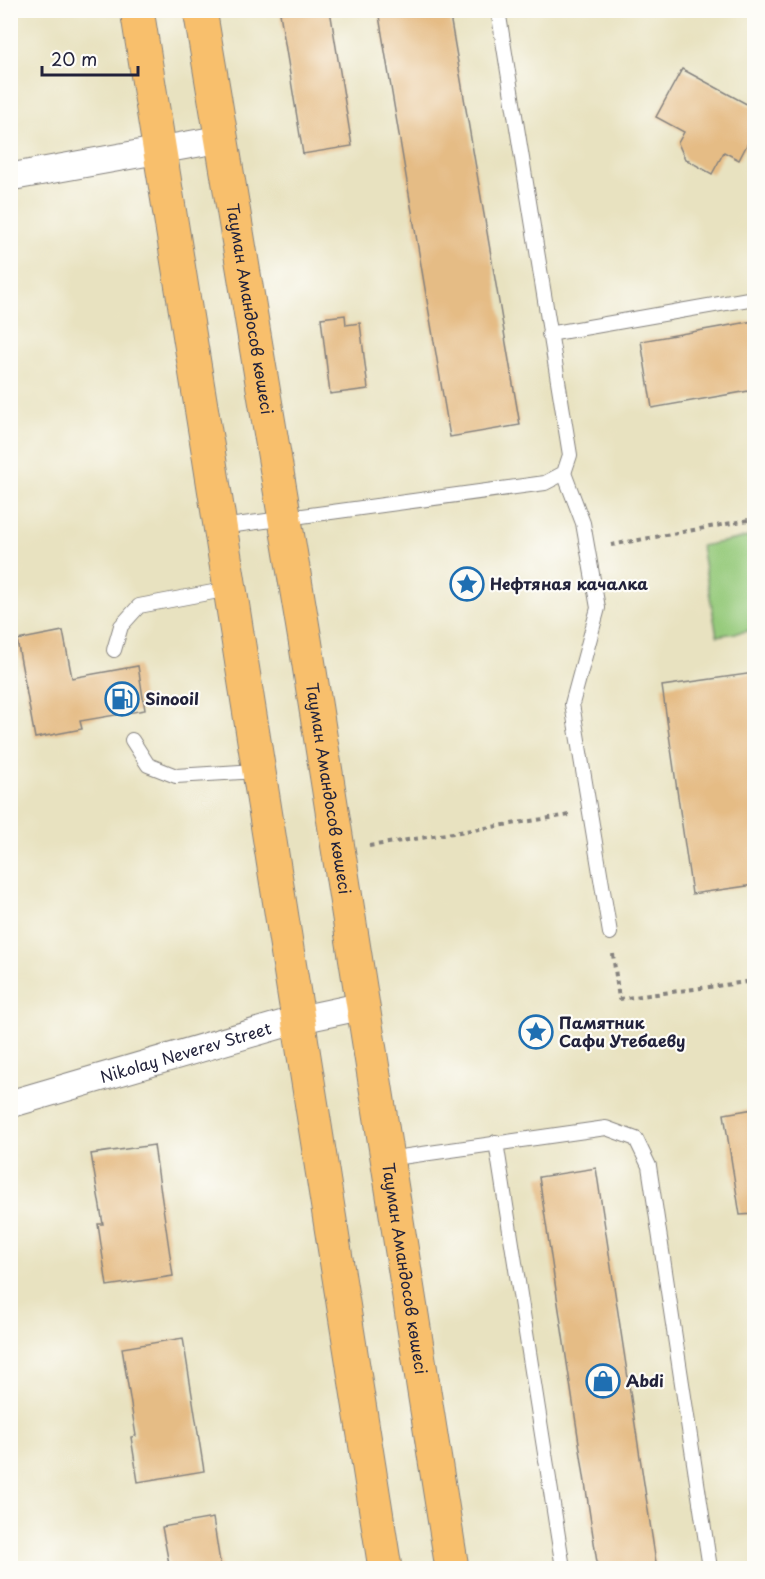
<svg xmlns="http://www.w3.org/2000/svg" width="765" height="1579" font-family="'Playpen Sans',sans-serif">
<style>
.green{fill:#96ca7b;stroke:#5c765b;stroke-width:1.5}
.building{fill:#e5bc85}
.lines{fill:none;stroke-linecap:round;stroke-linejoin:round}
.lane-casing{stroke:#85827e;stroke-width:16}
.street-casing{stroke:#85827e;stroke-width:29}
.primary-casing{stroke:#85827e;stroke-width:35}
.path{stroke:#85827e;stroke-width:4;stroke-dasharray:4.5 4.5;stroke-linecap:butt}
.lane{stroke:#fff;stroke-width:14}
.street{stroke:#fff;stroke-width:27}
.primary{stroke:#f8bf6c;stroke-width:33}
.labels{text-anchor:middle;stroke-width:4.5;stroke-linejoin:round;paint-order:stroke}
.street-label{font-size:16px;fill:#22223b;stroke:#fdfcf7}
.poi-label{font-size:16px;font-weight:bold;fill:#22223b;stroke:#fdfcf7;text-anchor:start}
</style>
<rect width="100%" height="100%" fill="#fdfcf7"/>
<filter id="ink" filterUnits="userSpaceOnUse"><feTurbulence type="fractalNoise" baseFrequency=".0167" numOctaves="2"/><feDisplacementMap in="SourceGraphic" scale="12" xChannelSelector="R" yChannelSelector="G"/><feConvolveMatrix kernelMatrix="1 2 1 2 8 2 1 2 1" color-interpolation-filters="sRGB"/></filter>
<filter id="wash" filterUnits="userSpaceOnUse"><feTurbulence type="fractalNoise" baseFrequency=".008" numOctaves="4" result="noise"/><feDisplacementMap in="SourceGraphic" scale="24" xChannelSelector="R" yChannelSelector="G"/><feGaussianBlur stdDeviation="1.35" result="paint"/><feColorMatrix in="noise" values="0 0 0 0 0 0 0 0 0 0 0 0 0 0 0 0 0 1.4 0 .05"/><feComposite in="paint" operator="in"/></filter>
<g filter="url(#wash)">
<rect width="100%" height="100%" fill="#e8e2c0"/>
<path class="green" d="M 754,536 L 754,630 L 717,636 L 701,546 Z"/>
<g id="blocks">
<g class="building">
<path d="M 293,10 L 330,10 L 352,146 L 303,154 L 280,13 Z"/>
<path d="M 378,10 L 449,10 L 520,425 L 450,437 Z"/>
<path d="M 682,69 L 754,108 L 754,131 L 739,160 L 724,152 L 712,174 L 685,159 L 678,143 L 684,132 L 656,117 Z"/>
<path d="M 345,315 L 346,325 L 360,323 L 368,389 L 330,394 L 321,318 Z"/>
<path d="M 754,321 L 754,390 L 652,408 L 641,341 Z"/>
<path d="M 63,631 L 72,678 L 138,666 L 145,710 L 80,721 L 82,729 L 35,738 L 17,640 Z"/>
<path d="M 754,673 L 754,885 L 692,894 L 662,686 Z"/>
<path d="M 754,1109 L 754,1214 L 740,1215 L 724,1114 Z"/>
<path d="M 154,1145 L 173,1276 L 107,1286 L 98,1224 L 103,1224 L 91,1154 Z"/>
<path d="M 596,1168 L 657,1569 L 598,1569 L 539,1177 Z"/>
<path d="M 183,1338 L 204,1471 L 138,1482 L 131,1437 L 136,1436 L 122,1348 Z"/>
<path d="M 213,1518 L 221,1569 L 170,1569 L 162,1527 Z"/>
</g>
</g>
</g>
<g filter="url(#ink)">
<use href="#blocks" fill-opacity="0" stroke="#85827e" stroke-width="1.5"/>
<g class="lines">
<defs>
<g id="lane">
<path d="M 549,334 L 754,298"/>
<path d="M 564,473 L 583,523 L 598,608 L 572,704 L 610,933"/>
<path d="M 221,527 L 545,483 L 564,473 L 570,455 L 498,10"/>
<path d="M 114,650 L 121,626 L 139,606 L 229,589"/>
<path d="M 132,740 L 148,765 L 176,776 L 257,771"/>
<path d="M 496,1142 L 563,1568"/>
<path d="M 387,1159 L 606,1128 L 636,1139 L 649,1166 L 710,1568"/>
</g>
<g id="street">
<path d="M 10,177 L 221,139"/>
<path id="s1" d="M 10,1104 L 297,1020 L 363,1006"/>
</g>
<g id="primary">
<path d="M 137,10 C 222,529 302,1049 385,1568"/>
<path id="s2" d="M 200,10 L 305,640 L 452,1568"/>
</g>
</defs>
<use href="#lane" class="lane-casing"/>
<use href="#street" class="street-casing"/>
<use href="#primary" class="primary-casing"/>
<g class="path">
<path d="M 611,545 L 754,519"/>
<path d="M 369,846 L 569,815"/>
<path d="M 613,954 L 619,999 L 754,981"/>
</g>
<use href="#lane" class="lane"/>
<use href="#street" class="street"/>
<use href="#primary" class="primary"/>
</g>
</g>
<defs>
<symbol id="sight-ring" viewBox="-11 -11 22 22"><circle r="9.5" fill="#fdfcf7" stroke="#1f6fb2" stroke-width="1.5"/><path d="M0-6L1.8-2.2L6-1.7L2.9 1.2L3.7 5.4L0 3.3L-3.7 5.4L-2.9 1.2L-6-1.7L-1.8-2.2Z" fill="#1f6fb2"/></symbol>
<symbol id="fuel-ring" viewBox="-11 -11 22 22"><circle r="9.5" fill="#fdfcf7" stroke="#1f6fb2" stroke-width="1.5"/><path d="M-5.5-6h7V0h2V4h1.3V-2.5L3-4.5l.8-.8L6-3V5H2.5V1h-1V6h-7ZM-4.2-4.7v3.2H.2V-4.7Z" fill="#1f6fb2"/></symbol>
<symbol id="shop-ring" viewBox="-11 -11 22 22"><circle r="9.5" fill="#fdfcf7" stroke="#1f6fb2" stroke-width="1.5"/><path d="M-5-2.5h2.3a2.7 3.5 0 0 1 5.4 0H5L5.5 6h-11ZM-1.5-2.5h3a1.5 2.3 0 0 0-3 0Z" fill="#1f6fb2"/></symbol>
</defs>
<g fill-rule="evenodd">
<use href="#sight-ring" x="448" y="565" width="38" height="38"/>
<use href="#fuel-ring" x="103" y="680" width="38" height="38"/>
<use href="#sight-ring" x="517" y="1013" width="38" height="38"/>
<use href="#shop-ring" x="584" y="1362" width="38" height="38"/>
</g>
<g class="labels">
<g class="street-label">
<text dy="6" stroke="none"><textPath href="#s2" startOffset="303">Тауман Амандосов көшесі</textPath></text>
<text dy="6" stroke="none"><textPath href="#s2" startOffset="789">Тауман Амандосов көшесі</textPath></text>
<text dy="6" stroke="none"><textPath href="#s1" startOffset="183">Nikolay Neverev Street</textPath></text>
<text dy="6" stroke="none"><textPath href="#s2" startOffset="1275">Тауман Амандосов көшесі</textPath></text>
</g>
<g class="poi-label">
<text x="490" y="590">Нефтяная качалка</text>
<text x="145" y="705">Sinooil</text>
<text x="559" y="1029">Памятник<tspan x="559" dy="18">Сафи Утебаеву</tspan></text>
<text x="626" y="1387">Abdi</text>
</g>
</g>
<rect width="765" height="1579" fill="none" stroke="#fdfcf7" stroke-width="36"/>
<path d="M42 66v9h96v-9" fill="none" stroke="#22223b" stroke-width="3"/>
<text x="51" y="66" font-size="18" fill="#22223b" stroke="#fdfcf7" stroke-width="4.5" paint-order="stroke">20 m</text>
</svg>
